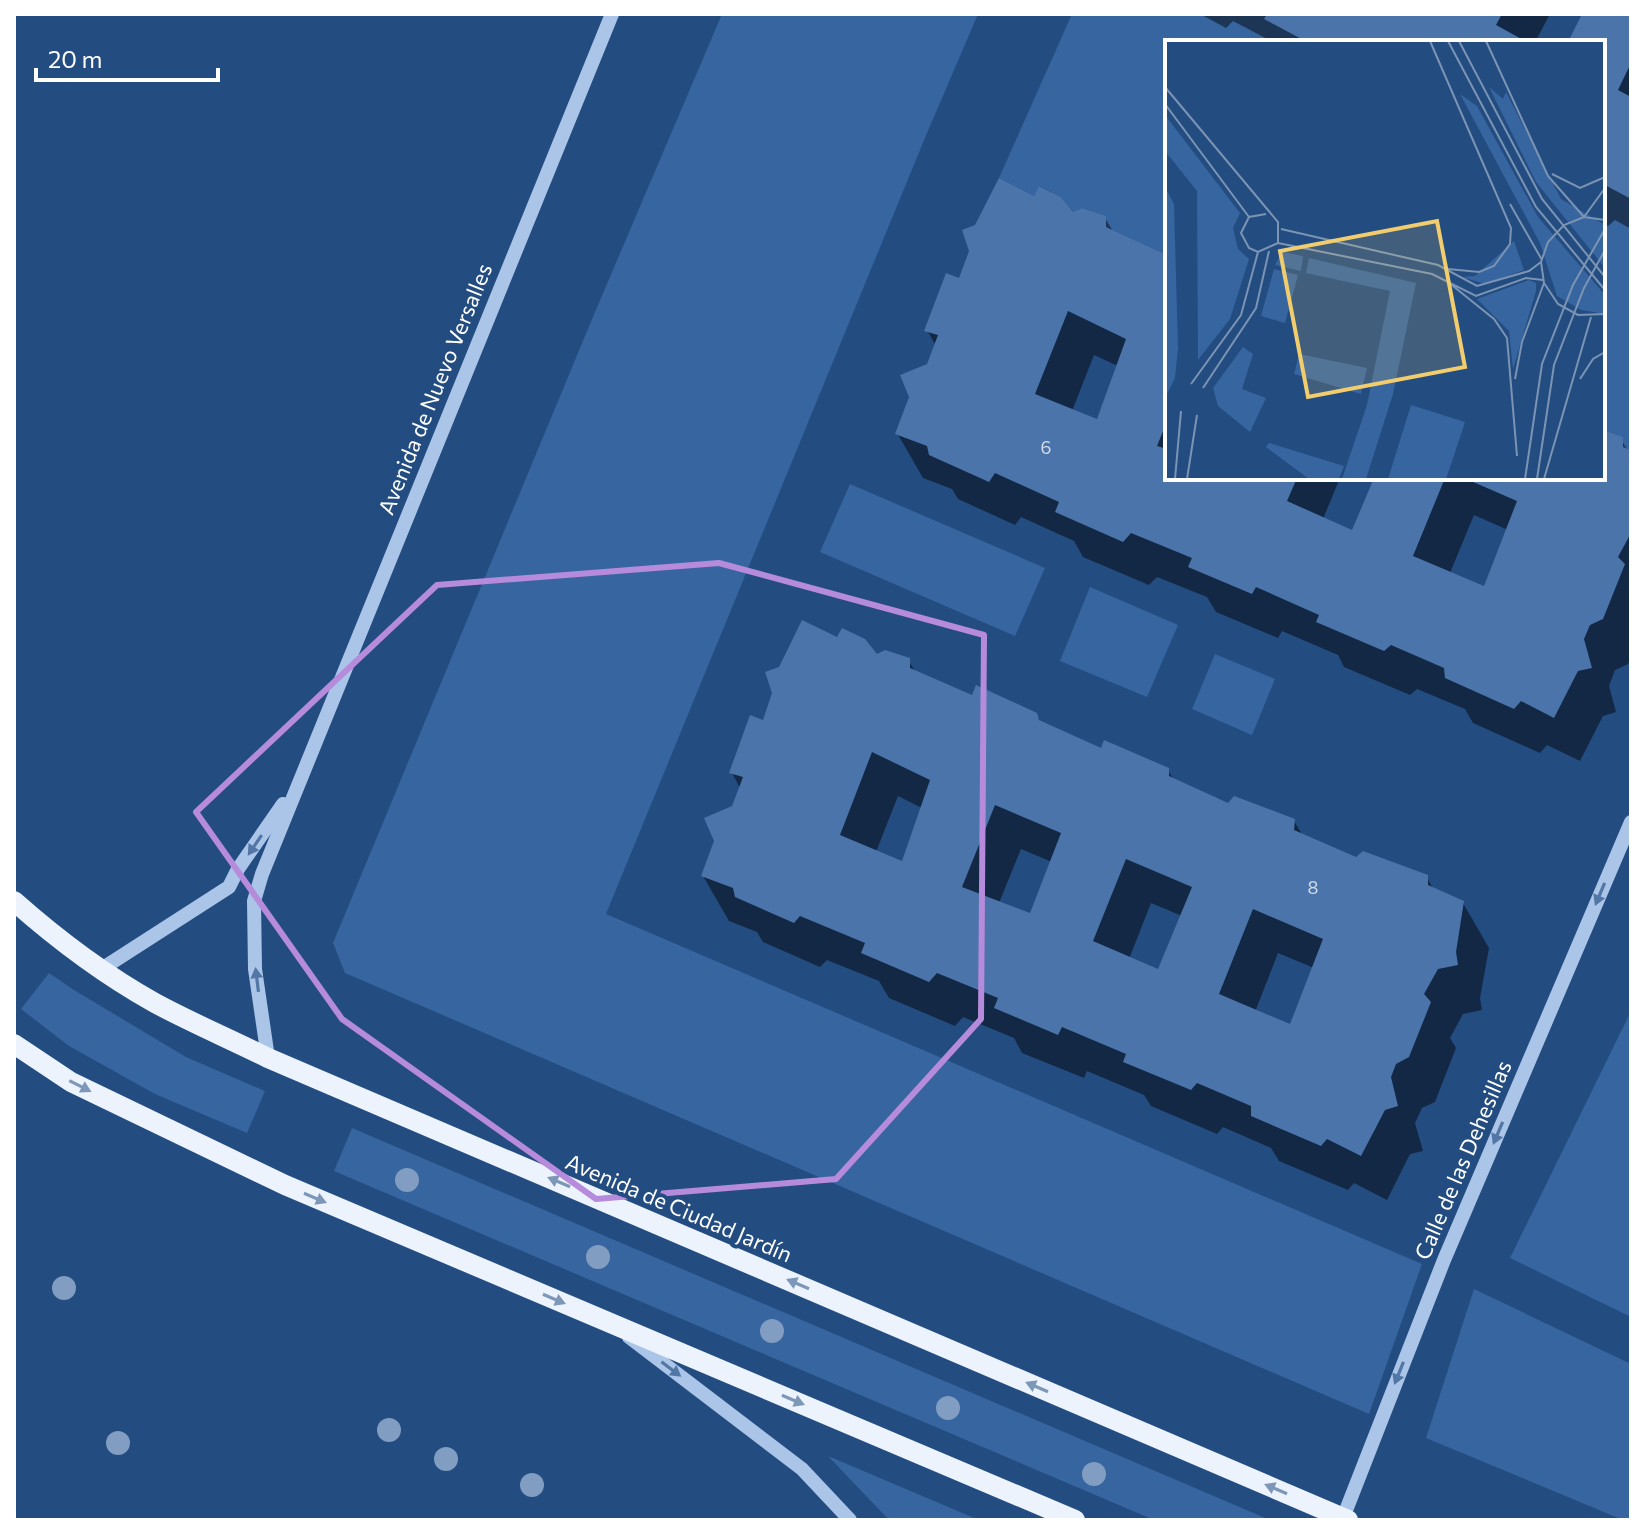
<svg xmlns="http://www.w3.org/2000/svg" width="1645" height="1534" font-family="Commissioner,sans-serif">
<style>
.green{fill:#37659f}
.shadow{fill:#0007;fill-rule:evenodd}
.building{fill:#4b75aa;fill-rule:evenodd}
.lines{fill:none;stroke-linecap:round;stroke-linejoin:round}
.minor{stroke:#aac5e7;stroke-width:14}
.major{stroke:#ecf3fd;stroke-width:20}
.tree{fill:#819dc1}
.oneway{fill:#5276a5}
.oneway2{fill:#7d97b9}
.marked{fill:none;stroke:#b68bdc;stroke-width:6;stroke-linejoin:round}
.labels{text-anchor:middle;stroke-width:8;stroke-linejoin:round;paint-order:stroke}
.number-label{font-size:18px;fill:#d2dcea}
.street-label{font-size:22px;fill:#fff;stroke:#234c81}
.inset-road{fill:none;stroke:#7b94b3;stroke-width:2}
.view{fill:#f2cd6d;fill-opacity:0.15;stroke:#f2cd6d;stroke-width:4}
.inset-edge{fill:none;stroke:#fff;stroke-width:4}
</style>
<rect width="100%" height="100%" fill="#234c81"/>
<g class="green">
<path d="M 722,14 L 978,14 L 927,133 L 606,914 L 1422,1264 L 1369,1414 L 345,973 L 333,943 L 595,312 Z"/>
<path d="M 1072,14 L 1267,14 L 1264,19 L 1307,42 L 1167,42 L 1167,255 L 1106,227 L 1106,216 L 1082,208 L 1073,212 L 1061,197 L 1040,186 L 1034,196 L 999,178 Z"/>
<path d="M 1603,184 L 1631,199 L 1631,450 L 1623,447 L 1622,437 L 1603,430 Z"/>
<path d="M 850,484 L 1045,568 L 1015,636 L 820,552 Z"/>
<path d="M 1090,587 L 1178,625 L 1147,697 L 1060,661 Z"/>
<path d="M 1215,654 L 1275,679 L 1252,735 L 1192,709 Z"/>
<path d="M 49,973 L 74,990 L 186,1057 L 265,1091 L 247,1133 L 155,1094 L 69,1046 L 21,1009 Z"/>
<path d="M 1631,1011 L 1631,1317 L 1510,1258 Z"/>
<path d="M 352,1128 L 1270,1520 L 1154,1520 L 334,1171 Z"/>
<path d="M 1474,1289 L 1631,1364 L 1631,1520 L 1623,1520 L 1426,1438 Z"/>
<path d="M 828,1456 L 979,1520 L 889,1520 Z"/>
</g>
<g class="shadow">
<path d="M 1200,14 L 1550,14 L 1535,42 L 1273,42 L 1233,21 L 1226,28 Z"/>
<path d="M 1584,14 L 1631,14 L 1631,229 L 1615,220 L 1608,226 L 1603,224 L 1603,42 L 1570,42 Z"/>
<path d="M 1073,214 L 1105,218 L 1114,233 L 1167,257 L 1167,478 L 1340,478 L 1323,519 L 1353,532 L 1376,478 L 1603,478 L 1603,432 L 1621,439 L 1628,451 L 1631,453 L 1631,657 L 1628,664 L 1615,670 L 1609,686 L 1616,712 L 1603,716 L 1580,761 L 1547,745 L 1540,753 L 1473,723 L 1465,709 L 1417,689 L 1410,695 L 1344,667 L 1338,655 L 1282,631 L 1278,638 L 1216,612 L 1207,597 L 1157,577 L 1149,585 L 1083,557 L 1074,541 L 1021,517 L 1015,525 L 958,499 L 952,489 L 923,478 L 897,433 L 929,365 L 936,346 L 927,330 L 960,280 ZM 1094,355 L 1118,366 L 1098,422 L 1072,411 ZM 1474,515 L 1508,530 L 1486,589 L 1450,573 Z"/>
<path d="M 876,656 L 908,660 L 916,673 L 973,697 L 1036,714 L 1041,723 L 1102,750 L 1167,769 L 1174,780 L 1228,805 L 1294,821 L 1303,836 L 1356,859 L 1426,876 L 1434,890 L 1463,903 L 1489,948 L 1480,998 L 1482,1010 L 1463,1014 L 1450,1038 L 1456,1048 L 1435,1102 L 1422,1108 L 1415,1123 L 1423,1151 L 1410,1154 L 1387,1200 L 1354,1183 L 1348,1190 L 1279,1161 L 1271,1148 L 1223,1127 L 1217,1134 L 1151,1106 L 1144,1095 L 1087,1071 L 1084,1078 L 1022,1053 L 1014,1038 L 963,1017 L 955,1026 L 889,998 L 879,981 L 827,960 L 820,967 L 763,942 L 757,932 L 729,921 L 703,876 L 734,808 L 740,788 L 732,773 L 764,722 ZM 898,796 L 922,808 L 903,863 L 876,852 ZM 1021,849 L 1052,862 L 1032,916 L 999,903 ZM 1151,903 L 1182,916 L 1159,972 L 1129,959 ZM 1278,953 L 1314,968 L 1291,1027 L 1255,1012 Z"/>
</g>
<g class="building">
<path d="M 1267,14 L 1502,14 L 1496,25 L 1527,42 L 1307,42 L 1264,19 Z"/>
<path d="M 1582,14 L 1631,14 L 1631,63 L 1618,90 L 1631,97 L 1631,199 L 1603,184 L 1603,42 L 1568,42 Z"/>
<path d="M 999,178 L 1034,196 L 1039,186 L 1061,197 L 1073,212 L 1082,208 L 1106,216 L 1106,227 L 1167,255 L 1167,421 L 1157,446 L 1167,449 L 1167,478 L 1297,478 L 1287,501 L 1352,530 L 1374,478 L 1445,478 L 1413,556 L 1484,586 L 1517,501 L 1464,478 L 1603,478 L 1603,430 L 1623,437 L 1623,447 L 1631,450 L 1631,533 L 1618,557 L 1625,564 L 1603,619 L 1590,625 L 1584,639 L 1592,668 L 1578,671 L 1554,718 L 1521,701 L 1514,709 L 1445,678 L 1444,668 L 1391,645 L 1384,651 L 1316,622 L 1319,615 L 1256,587 L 1252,594 L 1188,567 L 1192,558 L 1131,533 L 1123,542 L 1055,512 L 1059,502 L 995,473 L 989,482 L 929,455 L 927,446 L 895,434 L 909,397 L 900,375 L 927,364 L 938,335 L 924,331 L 946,273 L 959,278 L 969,251 L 962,230 L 975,225 ZM 1068,311 L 1126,339 L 1097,419 L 1035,394 Z"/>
<path d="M 802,620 L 837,637 L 842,628 L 865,639 L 877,654 L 885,650 L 910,658 L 910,668 L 972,695 L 976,685 L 1037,713 L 1039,720 L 1101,748 L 1104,740 L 1169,768 L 1169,776 L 1228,803 L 1234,796 L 1295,819 L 1294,830 L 1356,857 L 1363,851 L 1428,875 L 1428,885 L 1464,901 L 1456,952 L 1458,965 L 1438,969 L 1424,994 L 1431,1002 L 1409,1057 L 1396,1064 L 1391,1077 L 1398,1106 L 1385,1110 L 1361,1156 L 1327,1139 L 1321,1146 L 1251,1116 L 1251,1106 L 1197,1083 L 1191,1090 L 1123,1062 L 1126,1054 L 1062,1027 L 1058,1035 L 994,1008 L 998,998 L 937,973 L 929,982 L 861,953 L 865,943 L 800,916 L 794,923 L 735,897 L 733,888 L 701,876 L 714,841 L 704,818 L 732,806 L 743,777 L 729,773 L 750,715 L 763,720 L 772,693 L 765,672 L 779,667 ZM 872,752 L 930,780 L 902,861 L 840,835 ZM 995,805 L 1061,833 L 1030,913 L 962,887 ZM 1126,859 L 1192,887 L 1158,969 L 1093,941 ZM 1253,909 L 1323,939 L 1290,1024 L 1219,994 Z"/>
</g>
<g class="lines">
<g class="minor">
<path d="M 100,970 L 229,887 L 238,869 L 283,804"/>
<path d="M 268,1058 L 255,969 L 254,901 L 262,874 L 612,14"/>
<path d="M 629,1337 L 802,1469 L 850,1520"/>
<path d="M 1343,1518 L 1444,1260 L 1631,822"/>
</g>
<g class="major">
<path d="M 14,901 C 58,940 103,974 155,1003 C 192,1023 230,1039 268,1058 L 1348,1520"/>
<path d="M 14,1044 L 71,1082 L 285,1185 L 1075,1520"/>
</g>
</g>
<g class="tree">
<circle cx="407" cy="1180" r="12"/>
<circle cx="598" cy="1257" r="12"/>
<circle cx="64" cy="1288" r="12"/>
<circle cx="772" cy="1331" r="12"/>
<circle cx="948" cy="1408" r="12"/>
<circle cx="389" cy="1430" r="12"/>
<circle cx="118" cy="1443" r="12"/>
<circle cx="446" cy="1459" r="12"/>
<circle cx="1094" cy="1474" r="12"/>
<circle cx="532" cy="1485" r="12"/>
</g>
<defs><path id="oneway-solid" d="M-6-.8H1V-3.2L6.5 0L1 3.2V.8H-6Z" transform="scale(2)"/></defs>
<g class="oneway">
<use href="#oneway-solid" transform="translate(255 845) rotate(124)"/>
<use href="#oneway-solid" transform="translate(1600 894) rotate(113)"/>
<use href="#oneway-solid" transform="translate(257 980) rotate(-97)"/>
<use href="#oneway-solid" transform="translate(1498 1133) rotate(113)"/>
<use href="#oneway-solid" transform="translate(671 1369) rotate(37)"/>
<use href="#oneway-solid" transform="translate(1399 1373) rotate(112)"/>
</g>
<g class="oneway2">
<use href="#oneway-solid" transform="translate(80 1086) rotate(27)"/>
<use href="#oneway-solid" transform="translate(559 1182) rotate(-157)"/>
<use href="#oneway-solid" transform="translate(315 1198) rotate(23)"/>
<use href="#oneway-solid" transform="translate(798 1284) rotate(-157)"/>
<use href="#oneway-solid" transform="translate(554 1299) rotate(23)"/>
<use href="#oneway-solid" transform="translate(1037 1387) rotate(-157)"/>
<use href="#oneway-solid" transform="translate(793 1400) rotate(23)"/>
<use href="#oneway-solid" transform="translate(1276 1489) rotate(-157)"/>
</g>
<path class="marked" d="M 719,563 L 984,635 L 981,1019 L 836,1179 L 596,1199 L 342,1019 L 196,812 L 437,585 Z"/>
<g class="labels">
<g class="number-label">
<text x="1046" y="454">6</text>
<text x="1313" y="894">8</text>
</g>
<g class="street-label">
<text transform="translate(435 389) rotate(-68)" y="8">Avenida de Nuevo Versalles</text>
<text transform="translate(1463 1160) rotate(-67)" y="8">Calle de las Dehesillas</text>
<text transform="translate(679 1208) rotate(23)" y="8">Avenida de Ciudad Jardín</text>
</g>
</g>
<g transform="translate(1165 40)">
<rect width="440" height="440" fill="#234c81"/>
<path d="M 324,47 L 338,59 L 341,52 L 396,159 L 440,185 L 440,228 L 371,142 ZM 295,54 L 312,66 L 373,177 L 440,255 L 440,274 L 416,270 L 392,256 L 375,203 ZM 0,75 L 75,173 L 68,188 L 73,209 L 84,219 L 65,279 L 33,320 L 32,151 L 0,111 ZM 0,147 L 9,164 L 13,308 L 10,338 L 0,358 ZM 349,201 L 359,230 L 320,244 L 297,237 L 310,236 ZM 117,212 L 138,216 L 136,231 L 110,225 ZM 144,218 L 251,243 L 228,354 L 201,439 L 177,439 L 202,365 L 225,251 L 141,233 ZM 109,229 L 133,235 L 120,283 L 96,276 ZM 364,240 L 371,243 L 371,251 L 348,329 L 344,291 L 312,259 ZM 78,307 L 88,314 L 77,349 L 101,358 L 85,392 L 53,366 L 48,348 ZM 134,314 L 202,328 L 196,354 L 129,334 ZM 246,365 L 300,382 L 281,439 L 223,439 ZM 104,403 L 179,426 L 174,439 L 144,439 L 101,407 Z" fill="#37659f"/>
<path class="inset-road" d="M 265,1 L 346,188 L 345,204 L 329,226 L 314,232 L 283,229M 283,1 L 371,167 L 440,250M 294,1 L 377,159 L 440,237M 321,1 L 383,136 L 419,177M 0,47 L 113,182 L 113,203 L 93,212 L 84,208 L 76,193 L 84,177 L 101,174M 0,64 L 84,177M 387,134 L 415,148 L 440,137M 345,164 L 377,220M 419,177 L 440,148M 440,180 L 419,177 L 399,185 L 383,202 L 376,222 L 379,243 L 393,264 L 413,275 L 440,274M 116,189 L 273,225 L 312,246 L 364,231 L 376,222M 113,203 L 267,234 L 311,256 L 361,238 L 378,240M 283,242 L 329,279 L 342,298 L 352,416M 350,339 L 357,302 L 379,243M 415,339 L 428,319 L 440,312M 26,344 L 76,275 L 93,212M 38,348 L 91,268 L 104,211M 10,439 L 16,371M 22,439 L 32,375M 360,439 L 377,324 L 408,245 L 440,189M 372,439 L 389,325 L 419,248 L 440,210M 379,439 L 426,277"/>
<path class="view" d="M 272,181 L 300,327 L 143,357 L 115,211 Z"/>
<rect width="440" height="440" class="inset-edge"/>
</g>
<rect width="1645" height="1534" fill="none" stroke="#ffffff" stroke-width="32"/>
<path d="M36 68v12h182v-12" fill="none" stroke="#ffffff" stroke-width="4"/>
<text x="48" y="68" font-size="24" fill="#ffffff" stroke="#234c81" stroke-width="6" paint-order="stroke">20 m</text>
</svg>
